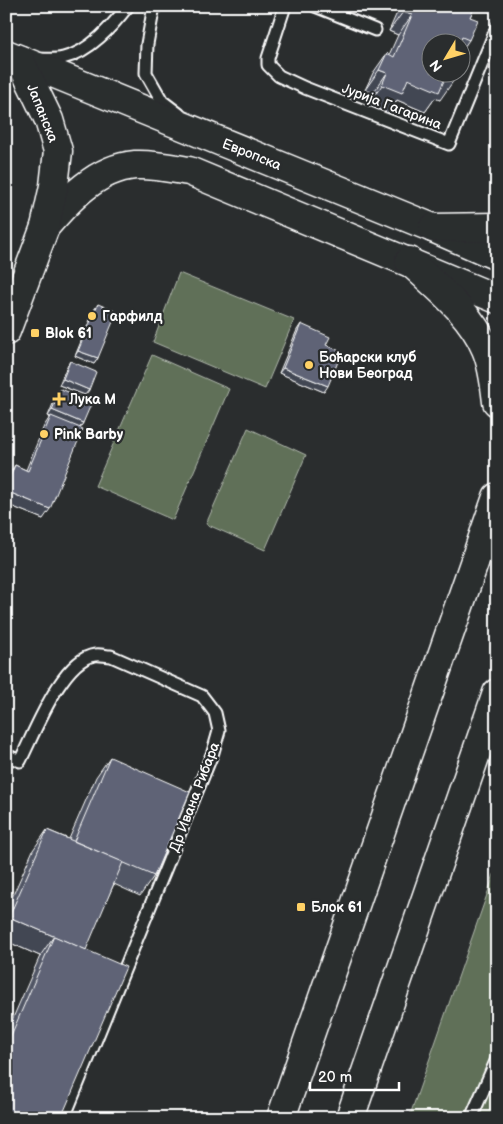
<svg xmlns="http://www.w3.org/2000/svg" width="503" height="1124" font-family="'Balsamiq Sans',sans-serif">
<style>
.green{fill:#607059;stroke:#b0b8ac}
.lines{fill:none;stroke-linecap:round;stroke-linejoin:round}
.service-casing{stroke:#fff;stroke-width:15}
.tertiary-casing{stroke:#fff;stroke-width:31}
.secondary-casing{stroke:#fff;stroke-width:31}
.service{stroke:#2a2d2e;stroke-width:11}
.tertiary{stroke:#2a2d2e;stroke-width:28}
.secondary{stroke:#2a2d2e;stroke-width:28}
.wall{fill:#515665;stroke:#fff}
.shaded-wall{fill:#424653;stroke:#fff}
.building{fill:#5e6476;stroke:#fff}
.poi-dot{fill:#ffd166;stroke:#2a2d2e;stroke-width:2}
.labels{text-anchor:middle;stroke-width:4.5;stroke-linejoin:round;paint-order:stroke}
.street-label{font-size:14px;fill:#fff;stroke:#2a2d2e}
.poi-label{font-size:14px;font-weight:bold;fill:#fff;stroke:#2a2d2e;text-anchor:start}
</style>
<rect width="100%" height="100%" fill="#2a2d2e"/>
<filter id="ink" filterUnits="userSpaceOnUse"><feTurbulence type="fractalNoise" baseFrequency=".02" numOctaves="2"/><feDisplacementMap in="SourceGraphic" scale="10" xChannelSelector="R" yChannelSelector="G"/><feConvolveMatrix kernelMatrix="1 2 1 2 8 2 1 2 1" color-interpolation-filters="sRGB"/></filter>
<g filter="url(#ink)">
<g class="green">
<path d="M 179,273 L 294,320 L 265,389 L 153,342 Z"/>
<path d="M 152,355 L 229,389 L 173,520 L 95,486 Z"/>
<path d="M 248,428 L 306,455 L 265,550 L 206,524 Z"/>
<path d="M 497,866 L 497,1118 L 409,1118 Z"/>
</g>
<g class="lines">
<defs>
<g id="service">
<path d="M 154,6 L 147,44 L 146,73 L 162,101 L 179,114"/>
<path d="M 285,6 L 268,58 L 268,65 L 279,76 L 305,88 L 449,144 L 497,27"/>
<path d="M 315,6 L 375,30"/>
<path d="M 39,59 C 47,59 56,60 63,58 C 90,52 112,26 128,6"/>
<path d="M 6,755 L 20,761 C 34,734 62,659 95,655 C 100,654 106,656 111,656 L 202,696 L 215,713 L 219,731 L 213,752 L 64,1118"/>
<path d="M 471,1118 L 497,1059"/>
</g>
<g id="tertiary">
<path d="M 6,54 L 433,228 L 497,256"/>
<path d="M 45,227 C 68,200 97,168 135,165 C 153,164 171,168 189,171 L 497,299"/>
<path d="M 6,331 L 45,227 L 54,186 L 58,151 L 49,120 L 20,60"/>
</g>
<g id="secondary">
<path d="M 433,228 L 497,227"/>
<path d="M 409,261 C 437,287 471,313 486,349 C 493,365 495,385 497,402"/>
<path d="M 281,1118 L 497,497"/>
<path d="M 350,1118 L 497,693"/>
</g>
</defs>
<use href="#service" class="service-casing"/>
<use href="#tertiary" class="tertiary-casing"/>
<use href="#secondary" class="secondary-casing"/>
<use href="#service" class="service"/>
<use href="#tertiary" class="tertiary"/>
<use href="#secondary" class="secondary"/>
</g>
<g class="wall">
<path d="M 402,6 L 475,6 L 470,17 L 469,40 L 460,53 L 460,42 L 430,42 L 440,100 L 435,98 L 425,112 L 397,100 L 388,113 L 368,105 L 373,93 L 365,90 L 373,73 L 387,53 L 389,55 L 398,35 L 389,31 L 396,15 Z"/>
<path d="M 98,304 L 98,358 L 94,364 L 75,356 L 94,310 Z"/>
<path d="M 301,324 L 326,345 L 324,392 L 279,373 L 297,330 Z"/>
<path d="M 70,361 L 89,390 L 85,395 L 59,385 L 67,366 Z"/>
<path d="M 61,389 L 83,423 L 80,428 L 43,519 L 6,504 L 6,480 L 8,476 L 15,465 L 26,470 L 44,426 L 50,417 L 48,416 L 57,394 Z"/>
<path d="M 110,757 L 154,876 L 140,896 L 114,884 L 6,1118 L 6,1034 L 40,956 L 6,941 L 6,911 L 33,850 L 47,830 L 69,839 L 96,777 Z"/>
</g>
<g class="shaded-wall">
<path d="M 403,12 L 412,15 L 398,35 L 389,31 Z"/>
<path d="M 379,70 L 387,73 L 373,93 L 365,90 Z"/>
<path d="M 446,76 L 454,80 L 440,100 L 435,98 L 425,112 L 397,100 L 388,113 L 368,105 L 382,85 L 408,79 Z"/>
<path d="M 78,351 L 98,358 L 94,364 L 75,356 Z"/>
<path d="M 283,368 L 328,386 L 324,392 L 279,373 Z"/>
<path d="M 63,379 L 89,390 L 85,395 L 59,385 Z"/>
<path d="M 52,410 L 83,423 L 79,429 L 48,416 Z"/>
<path d="M 6,491 L 50,509 L 43,519 L 6,504 Z"/>
<path d="M 9,917 L 86,950 L 54,936 L 40,956 L 6,941 L 6,921 Z"/>
</g>
<g class="building">
<path d="M 405,6 L 475,6 L 470,17 L 478,20 L 469,40 L 462,37 L 460,42 L 430,42 L 430,72 L 457,72 L 454,80 L 446,76 L 439,92 L 408,79 L 402,93 L 382,85 L 387,73 L 379,70 L 387,53 L 394,57 L 412,15 L 403,12 Z"/>
<path d="M 98,304 L 117,312 L 98,358 L 78,351 Z"/>
<path d="M 301,324 L 330,337 L 326,345 L 342,352 L 328,386 L 283,368 Z"/>
<path d="M 70,361 L 96,372 L 89,390 L 63,379 Z"/>
<path d="M 61,389 L 92,402 L 83,423 L 52,410 Z"/>
<path d="M 51,416 L 83,429 L 50,509 L 6,491 L 6,487 L 15,465 L 28,471 Z"/>
<path d="M 110,757 L 190,792 L 154,876 L 74,841 Z"/>
<path d="M 47,830 L 123,862 L 86,950 L 9,917 Z"/>
<path d="M 54,936 L 126,967 L 61,1118 L 6,1118 L 6,1047 Z"/>
</g>
</g>
<g class="poi-dot">
<circle cx="92" cy="316" r="5"/>
<rect x="30" y="328" width="10" height="10" rx="2.5"/>
<circle cx="309" cy="365" r="5"/>
<path d="M56.5 391.5h5v5h5v5h-5v5h-5v-5h-5v-5h5z"/>
<circle cx="44" cy="434" r="5"/>
<rect x="296" y="902" width="10" height="10" rx="2.5"/>
</g>
<g class="labels">
<g class="street-label">
<text transform="translate(392 106) rotate(21)" y="5">Јурија Гагарина</text>
<text transform="translate(43 113) rotate(68)" y="5">Јапанска</text>
<text transform="translate(252 154) rotate(22)" y="5">Европска</text>
<text transform="translate(194 797) rotate(-69)" y="5">Др Ивана Рибара</text>
</g>
<g class="poi-label">
<text x="102" y="321">Гарфилд</text>
<text x="45" y="338">Blok 61</text>
<text x="319" y="362">Боћарски клуб<tspan x="319" dy="16">Нови Београд</tspan></text>
<text x="69" y="404">Лука М</text>
<text x="54" y="439">Pink Barby</text>
<text x="311" y="912">Блок 61</text>
</g>
</g>
<rect width="503" height="1124" fill="none" stroke="#2a2d2e" stroke-width="25"/>
<rect x="12" y="12" width="478" height="1099" fill="none" stroke="#fff" stroke-width="2" filter="url(#ink)"/>
<g transform="translate(446 58) rotate(232)"><circle r="24" fill="#2a2d2e" stroke="#7f8182"/>
<path d="M0-4L9 19L0 12L-9 19Z" fill="#ffd166"/>
<text y="-8" font-size="14" font-weight="bold" text-anchor="middle" fill="#ffffff">N</text>
</g>
<path d="M310 1082v8h89v-8" fill="none" stroke="#ffffff" stroke-width="2.5"/>
<text x="318" y="1082" font-size="15" fill="#ffffff" stroke="#2a2d2e" stroke-width="4" paint-order="stroke">20 m</text>
</svg>
